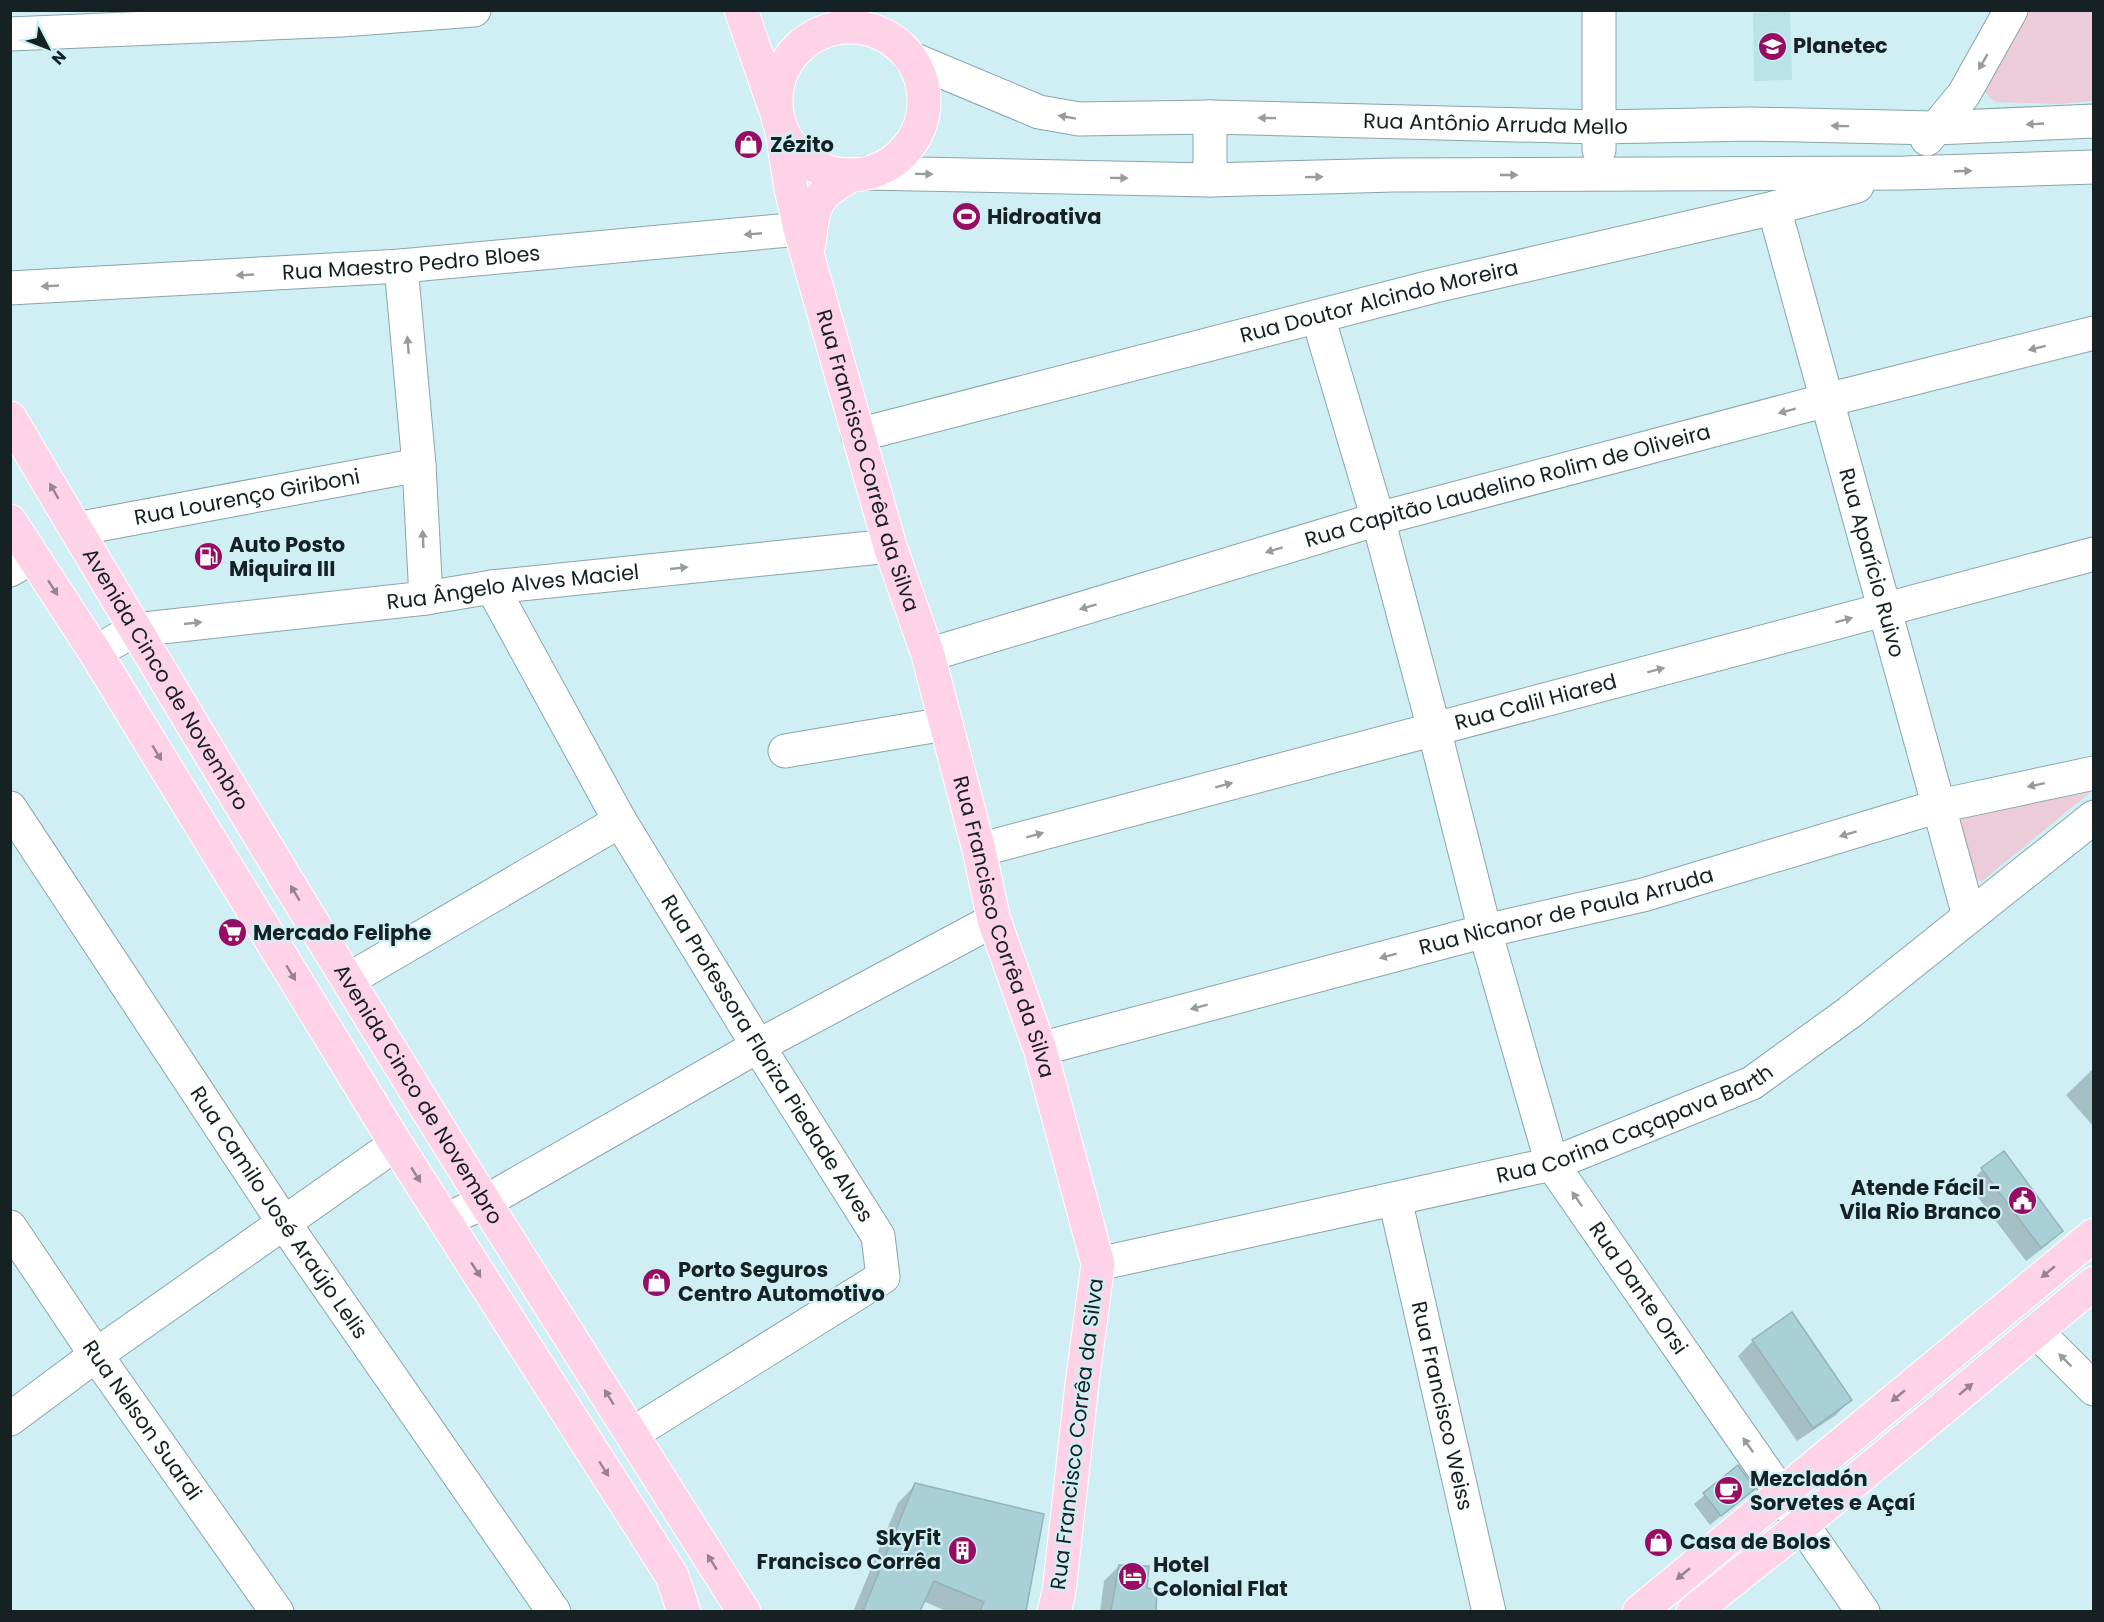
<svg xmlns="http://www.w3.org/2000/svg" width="2104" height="1622" font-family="Poppins,sans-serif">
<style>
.built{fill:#b9e2e9}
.green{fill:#edccda}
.shadow{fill:#0003}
.building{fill:#a9d0d7;stroke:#94b2b8;stroke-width:1.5}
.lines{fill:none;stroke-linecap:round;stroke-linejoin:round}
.minor-casing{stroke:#87a5aa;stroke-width:35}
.major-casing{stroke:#fff;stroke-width:35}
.minor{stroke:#fff;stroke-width:33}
.major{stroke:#ffd3e7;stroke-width:33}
.oneway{fill:#969b9c}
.oneway2{fill:#96838f}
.labels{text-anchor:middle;stroke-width:4.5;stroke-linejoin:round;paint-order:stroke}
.poi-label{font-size:21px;font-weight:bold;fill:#152123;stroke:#cfeff5;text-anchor:start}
.street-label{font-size:21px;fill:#152123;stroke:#cfeff5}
</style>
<rect width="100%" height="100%" fill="#cfeff5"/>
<path class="built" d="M 1790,11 L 1792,80 L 1754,81 L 1753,13 Z"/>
<g class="green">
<path d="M 2022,11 L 2091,11 L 2094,16 L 2093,101 L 2060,104 L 1996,102 L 1992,100 L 1983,89 Z"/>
<path d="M 2093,783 L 2093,790 L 1981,882 L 1974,875 L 1954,819 Z"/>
</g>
<g class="shadow">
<path d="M 2094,1068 L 2094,1127 L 2066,1095 Z"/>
<path d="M 1982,1170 L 2061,1230 L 2047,1245 L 2026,1261 L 1968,1184 Z"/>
<path d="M 1791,1315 L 1850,1400 L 1836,1415 L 1797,1441 L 1738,1356 L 1753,1341 Z"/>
<path d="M 1738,1467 L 1753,1489 L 1710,1525 L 1694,1504 Z"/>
<path d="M 915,1485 L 1042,1515 L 1023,1612 L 948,1612 L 923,1601 L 919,1612 L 853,1612 L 898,1503 Z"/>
<path d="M 1119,1566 L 1145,1589 L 1156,1591 L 1154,1612 L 1100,1612 L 1104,1581 Z"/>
</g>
<g class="building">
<path d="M 2004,1151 L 2063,1231 L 2041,1248 L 1981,1168 Z"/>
<path d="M 1792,1312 L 1852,1400 L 1813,1428 L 1752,1340 Z"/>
<path d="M 1738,1465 L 1755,1489 L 1721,1516 L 1703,1493 Z"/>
<path d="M 915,1483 L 1044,1514 L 1026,1611 L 980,1611 L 984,1602 L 934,1581 L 920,1611 L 863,1611 Z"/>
<path d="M 1119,1565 L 1149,1566 L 1147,1588 L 1157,1590 L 1156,1611 L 1111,1611 Z"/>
</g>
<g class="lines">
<defs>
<g id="minor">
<path d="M 1599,10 L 1599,150"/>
<path d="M 10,34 L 342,20 L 474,10"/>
<path id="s1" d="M 910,58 L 1039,112 L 1079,119 L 1210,117 L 1599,127 L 1751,124 L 1935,128 L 2094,121"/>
<path d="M 1210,117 L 1210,180"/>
<path d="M 1927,139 L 1964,94 L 2011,10"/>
<path d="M 866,173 L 1210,180 L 1394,175 L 1904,173 L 2094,167"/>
<path id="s2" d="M 1774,208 L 1969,916"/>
<path d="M 401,266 L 419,465 L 426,598"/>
<path id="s3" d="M 10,288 L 401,266 L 811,228"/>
<path id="s4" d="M 1318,317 L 1378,519 L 1434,729 L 1485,931 L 1552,1164 L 1863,1612"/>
<path id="s5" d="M 858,435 L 1435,286 L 1774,208 L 1857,186"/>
<path id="s6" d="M 76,529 L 419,465"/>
<path d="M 10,570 L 33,557"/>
<path id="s7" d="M 492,587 L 620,821 L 758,1046 L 878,1236 L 883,1277 L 632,1434"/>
<path id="s8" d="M 95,652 L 135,630 L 426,598 L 492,587 L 890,546"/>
<path id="s9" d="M 928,655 L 1378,519 L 1827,400 L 2094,333"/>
<path d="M 785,751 L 945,724"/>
<path id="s10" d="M 10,808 L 284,1223 L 554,1612"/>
<path id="s11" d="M 979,850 L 2094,554"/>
<path d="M 348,980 L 620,821"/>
<path id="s12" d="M 1040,1049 L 1485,931 L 1643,895 L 1939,806 L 2094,773"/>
<path id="s13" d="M 1395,1199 L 1489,1612"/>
<path d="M 445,1220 L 485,1202 L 758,1046 L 994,920"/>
<path id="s14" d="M 10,1227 L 96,1355 L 277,1612"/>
<path id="s15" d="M 1098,1264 L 1552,1164 L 1752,1083 L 1850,1012 L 2094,817"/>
<path d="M 2036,1331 L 2094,1389"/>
<path d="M 10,1419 L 96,1355 L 396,1144"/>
</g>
<g id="major">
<path d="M 741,10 L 775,108"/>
<circle cx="850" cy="101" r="74"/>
<path id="s16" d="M 782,132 L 791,189 L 800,229 L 890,546 L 928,655 L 979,850 L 994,920 L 1040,1049 L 1098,1264 L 1082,1384 L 1059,1592 L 1054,1612"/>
<path d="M 809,244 C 814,203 814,196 852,175"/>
<path id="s17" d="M 10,418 C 165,681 323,942 484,1201 C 570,1338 658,1474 744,1612"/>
<path d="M 10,521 L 95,652 L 396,1144 L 672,1576 L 684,1612"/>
<path d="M 1639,1612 L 2094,1235"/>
<path d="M 1693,1612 L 1803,1524 L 2094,1283"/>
</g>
</defs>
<use href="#minor" class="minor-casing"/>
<use href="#major" class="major-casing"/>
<use href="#minor" class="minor"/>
<use href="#major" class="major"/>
</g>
<defs><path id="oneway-solid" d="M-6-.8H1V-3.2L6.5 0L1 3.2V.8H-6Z" transform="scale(1.5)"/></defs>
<g class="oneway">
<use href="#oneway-solid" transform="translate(1983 62) rotate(120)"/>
<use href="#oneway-solid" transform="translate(1067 117) rotate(-170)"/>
<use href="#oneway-solid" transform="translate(1267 118) rotate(-179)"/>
<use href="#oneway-solid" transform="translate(2035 124) rotate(177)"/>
<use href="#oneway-solid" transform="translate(1840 126) rotate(-179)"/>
<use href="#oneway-solid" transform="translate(1963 171) rotate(-2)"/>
<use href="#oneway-solid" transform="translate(924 174) rotate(1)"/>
<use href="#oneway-solid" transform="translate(1509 175)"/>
<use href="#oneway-solid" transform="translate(1314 177) rotate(-1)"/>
<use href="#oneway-solid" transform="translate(1119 178) rotate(1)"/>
<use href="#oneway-solid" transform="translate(753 234) rotate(175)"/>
<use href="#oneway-solid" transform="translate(245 275) rotate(177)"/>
<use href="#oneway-solid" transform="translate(50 286) rotate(177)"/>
<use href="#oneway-solid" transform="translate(408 345) rotate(-95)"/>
<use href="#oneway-solid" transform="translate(2037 348) rotate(166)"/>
<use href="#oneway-solid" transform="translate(1787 411) rotate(165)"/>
<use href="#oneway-solid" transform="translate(423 539) rotate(-93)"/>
<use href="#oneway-solid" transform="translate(1274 550) rotate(163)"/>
<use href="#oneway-solid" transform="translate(679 568) rotate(-6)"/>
<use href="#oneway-solid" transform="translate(1088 607) rotate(163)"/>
<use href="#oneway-solid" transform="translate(1844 620) rotate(-15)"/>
<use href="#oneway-solid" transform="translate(193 623) rotate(-6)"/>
<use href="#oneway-solid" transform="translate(1656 670) rotate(-15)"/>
<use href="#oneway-solid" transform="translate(1224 785) rotate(-15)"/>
<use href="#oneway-solid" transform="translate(2036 785) rotate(168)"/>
<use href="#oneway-solid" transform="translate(1848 834) rotate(163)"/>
<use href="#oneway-solid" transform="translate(1035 835) rotate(-15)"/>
<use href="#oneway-solid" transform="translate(1388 956) rotate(165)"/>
<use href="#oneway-solid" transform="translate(1199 1007) rotate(165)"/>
<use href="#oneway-solid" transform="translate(1577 1199) rotate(-125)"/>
<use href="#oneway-solid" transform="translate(2065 1360) rotate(-135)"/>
<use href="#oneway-solid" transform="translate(1748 1445) rotate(-125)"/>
</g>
<g class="oneway2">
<use href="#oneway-solid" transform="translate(54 491) rotate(-120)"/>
<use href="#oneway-solid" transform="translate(53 588) rotate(57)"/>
<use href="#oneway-solid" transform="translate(157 753) rotate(59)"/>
<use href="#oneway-solid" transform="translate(295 893) rotate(-121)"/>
<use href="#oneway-solid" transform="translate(291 973) rotate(59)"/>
<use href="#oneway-solid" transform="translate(416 1175) rotate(58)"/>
<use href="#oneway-solid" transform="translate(476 1270) rotate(57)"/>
<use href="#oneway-solid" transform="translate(2048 1272) rotate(140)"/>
<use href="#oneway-solid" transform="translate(1966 1389) rotate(-40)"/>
<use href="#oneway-solid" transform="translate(1898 1396) rotate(140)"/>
<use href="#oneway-solid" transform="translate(609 1397) rotate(-122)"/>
<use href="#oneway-solid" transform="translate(604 1469) rotate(58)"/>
<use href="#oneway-solid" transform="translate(712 1562) rotate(-122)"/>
<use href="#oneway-solid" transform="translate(1683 1574) rotate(140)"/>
</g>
<defs>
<symbol id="school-disc" viewBox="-11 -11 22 22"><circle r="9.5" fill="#970d63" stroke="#cfeff5"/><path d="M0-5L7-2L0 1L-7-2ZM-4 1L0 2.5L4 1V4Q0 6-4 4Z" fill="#fff"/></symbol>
<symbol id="shop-disc" viewBox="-11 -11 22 22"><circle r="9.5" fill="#970d63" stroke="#cfeff5"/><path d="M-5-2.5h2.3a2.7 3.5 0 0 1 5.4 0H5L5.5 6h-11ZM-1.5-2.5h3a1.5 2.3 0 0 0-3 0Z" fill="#fff"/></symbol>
<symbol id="stadium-disc" viewBox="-11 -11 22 22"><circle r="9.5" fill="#970d63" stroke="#cfeff5"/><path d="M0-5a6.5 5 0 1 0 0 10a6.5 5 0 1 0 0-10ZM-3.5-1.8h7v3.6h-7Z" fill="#fff"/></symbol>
<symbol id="fuel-disc" viewBox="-11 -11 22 22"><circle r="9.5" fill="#970d63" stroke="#cfeff5"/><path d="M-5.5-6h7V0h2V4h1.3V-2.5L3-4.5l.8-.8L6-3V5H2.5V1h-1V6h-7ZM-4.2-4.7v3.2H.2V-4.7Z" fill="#fff"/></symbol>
<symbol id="supermarket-disc" viewBox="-11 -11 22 22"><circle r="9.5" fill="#970d63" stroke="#cfeff5"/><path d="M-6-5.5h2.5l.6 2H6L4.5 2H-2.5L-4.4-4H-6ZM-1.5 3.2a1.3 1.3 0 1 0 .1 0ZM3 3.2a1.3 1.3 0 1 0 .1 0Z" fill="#fff"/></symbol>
<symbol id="civic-disc" viewBox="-11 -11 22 22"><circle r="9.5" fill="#970d63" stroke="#cfeff5"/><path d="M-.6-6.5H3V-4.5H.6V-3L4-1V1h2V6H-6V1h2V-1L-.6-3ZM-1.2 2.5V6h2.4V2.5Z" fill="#fff"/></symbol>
<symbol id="cafe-disc" viewBox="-11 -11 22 22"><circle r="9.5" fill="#970d63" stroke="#cfeff5"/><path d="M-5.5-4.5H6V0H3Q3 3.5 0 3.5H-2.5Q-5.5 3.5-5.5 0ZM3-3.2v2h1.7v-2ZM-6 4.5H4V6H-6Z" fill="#fff"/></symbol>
<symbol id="building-disc" viewBox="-11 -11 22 22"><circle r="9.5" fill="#970d63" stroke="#cfeff5"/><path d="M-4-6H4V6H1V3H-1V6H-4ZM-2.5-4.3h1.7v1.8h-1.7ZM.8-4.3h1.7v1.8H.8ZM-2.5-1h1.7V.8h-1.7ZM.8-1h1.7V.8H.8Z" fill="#fff"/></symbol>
<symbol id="hotel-disc" viewBox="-11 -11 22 22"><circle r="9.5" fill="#970d63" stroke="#cfeff5"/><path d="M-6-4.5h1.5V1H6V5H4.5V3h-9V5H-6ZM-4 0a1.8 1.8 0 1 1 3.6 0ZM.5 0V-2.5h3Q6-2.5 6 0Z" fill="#fff"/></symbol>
</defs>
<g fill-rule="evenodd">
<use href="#school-disc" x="1756" y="30" width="33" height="33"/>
<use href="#shop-disc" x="732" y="128" width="33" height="33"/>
<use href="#stadium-disc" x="950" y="200" width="33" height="33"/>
<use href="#fuel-disc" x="192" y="540" width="33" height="33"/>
<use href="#supermarket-disc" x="216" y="916" width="33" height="33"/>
<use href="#civic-disc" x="2006" y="1184" width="33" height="33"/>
<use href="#shop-disc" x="640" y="1266" width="33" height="33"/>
<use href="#cafe-disc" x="1712" y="1474" width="33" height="33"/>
<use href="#shop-disc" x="1642" y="1526" width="33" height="33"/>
<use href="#building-disc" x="946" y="1534" width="33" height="33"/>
<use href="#hotel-disc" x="1116" y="1560" width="33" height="33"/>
</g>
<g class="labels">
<g class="poi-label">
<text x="1793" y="53">Planetec</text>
<text x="770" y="152">Zézito</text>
<text x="987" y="224">Hidroativa</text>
<text x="229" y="552">Auto Posto<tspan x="229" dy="24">Miquira III</tspan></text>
<text x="253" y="940">Mercado Feliphe</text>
<text x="2001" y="1195" text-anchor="end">Atende Fácil -<tspan x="2001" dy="24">Vila Rio Branco</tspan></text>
<text x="678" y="1277">Porto Seguros<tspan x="678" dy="24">Centro Automotivo</tspan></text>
<text x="1750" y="1486">Mezcladón<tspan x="1750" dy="24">Sorvetes e Açaí</tspan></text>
<text x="941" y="1545" text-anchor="end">SkyFit<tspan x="941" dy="24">Francisco Corrêa</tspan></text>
<text x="1680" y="1549">Casa de Bolos</text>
<text x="1153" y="1572">Hotel<tspan x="1153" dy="24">Colonial Flat</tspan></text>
</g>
<g class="street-label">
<text dy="7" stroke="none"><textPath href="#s1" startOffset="597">Rua Antônio Arruda Mello</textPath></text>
<text dy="7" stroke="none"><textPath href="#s3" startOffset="402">Rua Maestro Pedro Bloes</textPath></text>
<text dy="7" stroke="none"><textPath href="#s5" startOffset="538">Rua Doutor Alcindo Moreira</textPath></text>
<text dy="7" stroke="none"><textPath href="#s16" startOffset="340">Rua Francisco Corrêa da Silva</textPath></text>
<text dy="7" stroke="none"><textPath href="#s9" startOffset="604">Rua Capitão Laudelino Rolim de Oliveira</textPath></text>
<text dy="7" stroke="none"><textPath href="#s6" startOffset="174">Rua Lourenço Giriboni</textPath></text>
<text dy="7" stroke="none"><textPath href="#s2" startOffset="368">Rua Aparício Ruivo</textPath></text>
<text dy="7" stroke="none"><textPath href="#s8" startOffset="426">Rua Ângelo Alves Maciel</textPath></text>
<text dy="7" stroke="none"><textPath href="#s17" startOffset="304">Avenida Cinco de Novembro</textPath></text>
<text dy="7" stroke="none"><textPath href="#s11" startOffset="576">Rua Calil Hiared</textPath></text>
<text dy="7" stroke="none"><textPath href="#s12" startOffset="544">Rua Nicanor de Paula Arruda</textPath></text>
<text dy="7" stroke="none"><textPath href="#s16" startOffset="826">Rua Francisco Corrêa da Silva</textPath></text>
<text dy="7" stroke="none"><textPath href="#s7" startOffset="546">Rua Professora Floriza Piedade Alves</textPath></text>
<text dy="7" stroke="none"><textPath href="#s17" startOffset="790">Avenida Cinco de Novembro</textPath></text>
<text dy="7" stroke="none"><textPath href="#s15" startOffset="556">Rua Corina Caçapava Barth</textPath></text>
<text dy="7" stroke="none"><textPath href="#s10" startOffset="486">Rua Camilo José Araújo Lelis</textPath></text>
<text dy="7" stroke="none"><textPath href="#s4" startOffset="1030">Rua Dante Orsi</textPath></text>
<text dy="7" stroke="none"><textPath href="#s13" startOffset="212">Rua Francisco Weiss</textPath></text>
<text dy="7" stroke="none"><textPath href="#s14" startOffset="234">Rua Nelson Suardi</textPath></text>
<text transform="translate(1077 1434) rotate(-83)" y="7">Rua Francisco Corrêa da Silva</text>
</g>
</g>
<rect width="2104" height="1622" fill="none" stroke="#152123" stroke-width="24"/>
<g transform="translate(48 48) rotate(132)" stroke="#cfeff5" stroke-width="4.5" paint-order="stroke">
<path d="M0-4.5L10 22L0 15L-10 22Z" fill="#152123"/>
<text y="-9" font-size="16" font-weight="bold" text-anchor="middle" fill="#152123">N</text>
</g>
</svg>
